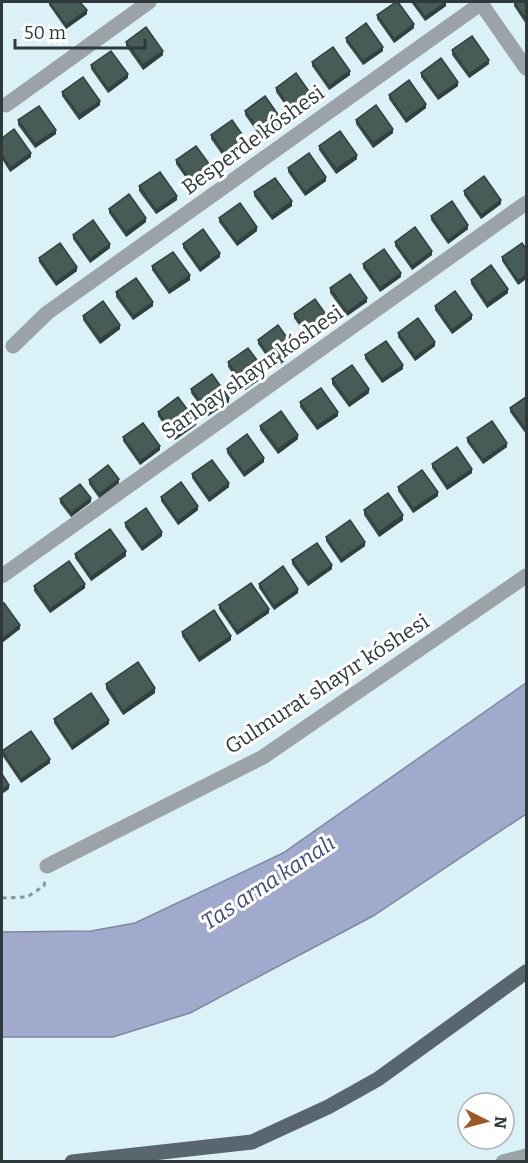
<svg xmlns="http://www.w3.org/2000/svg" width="528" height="1163" font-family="Bitter,serif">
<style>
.water{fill:#a1a9cc;stroke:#7f87a0;stroke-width:1.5}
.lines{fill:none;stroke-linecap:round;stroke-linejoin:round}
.path{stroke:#859699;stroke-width:3;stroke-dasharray:4.5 4.5;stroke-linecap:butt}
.minor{stroke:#9ba2a8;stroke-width:15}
.major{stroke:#59656f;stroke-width:15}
.wall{fill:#3d4f4b}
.shaded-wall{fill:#32403d}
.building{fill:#475c57;stroke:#32403d;stroke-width:1.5}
.labels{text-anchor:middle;stroke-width:6;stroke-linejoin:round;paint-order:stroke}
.street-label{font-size:21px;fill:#2f393b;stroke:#fff}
.water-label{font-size:22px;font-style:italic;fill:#434b7c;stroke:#fff}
</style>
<rect width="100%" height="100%" fill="#daf2f7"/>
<path class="water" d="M 526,683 L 526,814 L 373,916 L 190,1013 L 113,1037 L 2,1037 L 2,932 L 91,931 L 135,923 L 283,853 Z"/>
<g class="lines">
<path class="path" d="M 2,898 L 27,897 L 44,886 L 45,879"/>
<g class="minor">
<path d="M 480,2 L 526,68"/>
<path d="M 6,105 L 149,2"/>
<path d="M 13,346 L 47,313 L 483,2"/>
<path d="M 2,576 L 526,203"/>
<path d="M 47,866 L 263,757 L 526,576"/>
<path d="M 503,1162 L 526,1156"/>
</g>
<path class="major" d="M 72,1162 L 252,1142 L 328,1107 L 378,1079 L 526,972"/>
</g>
<g class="wall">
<path d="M 49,2 L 87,14 L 66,29 L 49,5 Z"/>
<path d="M 411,2 L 445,2 L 446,6 L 425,21 Z"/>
<path d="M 514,2 L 526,2 L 526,24 L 514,6 Z"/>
<path d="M 377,15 L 414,28 L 394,43 L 377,19 Z"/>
<path d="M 346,38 L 383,51 L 363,65 L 346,42 Z"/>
<path d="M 126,42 L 163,55 L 143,70 L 126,46 Z"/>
<path d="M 452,50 L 489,64 L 469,78 L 452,55 Z"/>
<path d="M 312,62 L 350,75 L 329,90 L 312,66 Z"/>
<path d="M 91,65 L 128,78 L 108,93 L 91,69 Z"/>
<path d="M 421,73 L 458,86 L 438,100 L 421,77 Z"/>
<path d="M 276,88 L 313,101 L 293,116 L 276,92 Z"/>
<path d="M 62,92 L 100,105 L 79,120 L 62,96 Z"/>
<path d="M 389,95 L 426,108 L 406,123 L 389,99 Z"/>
<path d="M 245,111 L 282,124 L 262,139 L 245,115 Z"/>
<path d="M 18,120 L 56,134 L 35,148 L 18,125 Z"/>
<path d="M 356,120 L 393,133 L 373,148 L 356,124 Z"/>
<path d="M 211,135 L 249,148 L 228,163 L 211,139 Z"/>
<path d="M 2,138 L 31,157 L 10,172 L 2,159 Z"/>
<path d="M 319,146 L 357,159 L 336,174 L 319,150 Z"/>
<path d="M 176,160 L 213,174 L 193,188 L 176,164 Z"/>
<path d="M 288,168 L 326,181 L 305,196 L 288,172 Z"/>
<path d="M 139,186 L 177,200 L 156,214 L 139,191 Z"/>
<path d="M 464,191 L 501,204 L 481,219 L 464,195 Z"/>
<path d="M 254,192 L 292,206 L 272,220 L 254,196 Z"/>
<path d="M 109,209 L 146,222 L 126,237 L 109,213 Z"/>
<path d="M 431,216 L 468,229 L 448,244 L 431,220 Z"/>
<path d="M 219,218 L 257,231 L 237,246 L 219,222 Z"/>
<path d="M 73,235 L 110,248 L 90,263 L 73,239 Z"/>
<path d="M 395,242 L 432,255 L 412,270 L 395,246 Z"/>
<path d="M 183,244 L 220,257 L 200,272 L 183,248 Z"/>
<path d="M 526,249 L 526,279 L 518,285 L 502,261 L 502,257 Z"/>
<path d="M 39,258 L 77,271 L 56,286 L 39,262 Z"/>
<path d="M 363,264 L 401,277 L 380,292 L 363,268 Z"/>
<path d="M 152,266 L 190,280 L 169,294 L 152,270 Z"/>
<path d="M 471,280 L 508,293 L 487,308 L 471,284 Z"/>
<path d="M 330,288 L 367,302 L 347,316 L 330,293 Z"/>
<path d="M 116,292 L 153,306 L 133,320 L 116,297 Z"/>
<path d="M 435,306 L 472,319 L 452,334 L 435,310 Z"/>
<path d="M 294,314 L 332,327 L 311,342 L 294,318 Z"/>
<path d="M 83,316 L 120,329 L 100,344 L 83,320 Z"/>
<path d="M 398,333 L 435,346 L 415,361 L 398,337 Z"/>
<path d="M 258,340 L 295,353 L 275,368 L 258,344 Z"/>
<path d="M 365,355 L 403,369 L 382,383 L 365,359 Z"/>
<path d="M 228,362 L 265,376 L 245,390 L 228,367 Z"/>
<path d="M 332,379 L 369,393 L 349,407 L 332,384 Z"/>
<path d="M 191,389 L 229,402 L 208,416 L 191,393 Z"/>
<path d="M 526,397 L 526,434 L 510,412 L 510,408 Z"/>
<path d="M 300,402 L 338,416 L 317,430 L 300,407 Z"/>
<path d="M 158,412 L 196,425 L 175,440 L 158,416 Z"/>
<path d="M 260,426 L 298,439 L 278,454 L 260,430 Z"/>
<path d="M 123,437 L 160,450 L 140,465 L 123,441 Z"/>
<path d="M 467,438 L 507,447 L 483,464 L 467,442 Z"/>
<path d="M 227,449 L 264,462 L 244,477 L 227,453 Z"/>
<path d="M 432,464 L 472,473 L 447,490 L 432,468 Z"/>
<path d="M 192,474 L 229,487 L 209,502 L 192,478 Z"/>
<path d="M 89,480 L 119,483 L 99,498 L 89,484 Z"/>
<path d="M 398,487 L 438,496 L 413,513 L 398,491 Z"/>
<path d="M 161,497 L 198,510 L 178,525 L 161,501 Z"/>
<path d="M 60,499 L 91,502 L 71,517 L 60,503 Z"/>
<path d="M 364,510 L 403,520 L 379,537 L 364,515 Z"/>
<path d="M 125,523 L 162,536 L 142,551 L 125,527 Z"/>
<path d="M 326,537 L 365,546 L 341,563 L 326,541 Z"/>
<path d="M 75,554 L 126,556 L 91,581 L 75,558 Z"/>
<path d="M 292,560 L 332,569 L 308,586 L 292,564 Z"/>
<path d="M 259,584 L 298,593 L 274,610 L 259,588 Z"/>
<path d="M 34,586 L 85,588 L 50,613 L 34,591 Z"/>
<path d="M 219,605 L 269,613 L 237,635 L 219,609 Z"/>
<path d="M 182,632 L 231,640 L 199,662 L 182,636 Z"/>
<path d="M 106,684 L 155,693 L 123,715 L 106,689 Z"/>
<path d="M 54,719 L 109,724 L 72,750 L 54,723 Z"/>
<path d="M 2,751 L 50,763 L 21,783 L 2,755 Z"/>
</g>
<g class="shaded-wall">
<path d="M 446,2 L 446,6 L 425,21 L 425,17 Z"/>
<path d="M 87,10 L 87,14 L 66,29 L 66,25 Z"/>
<path d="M 414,24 L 414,28 L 394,43 L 394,39 Z"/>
<path d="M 383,47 L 383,51 L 363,65 L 363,61 Z"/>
<path d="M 163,51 L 163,55 L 143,70 L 143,65 Z"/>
<path d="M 489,60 L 489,64 L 469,78 L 469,74 Z"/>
<path d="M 350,71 L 350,75 L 329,90 L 329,86 Z"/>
<path d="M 128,74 L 128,78 L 108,93 L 108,89 Z"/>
<path d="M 458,82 L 458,86 L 438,100 L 438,96 Z"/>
<path d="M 313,97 L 313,101 L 293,116 L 293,112 Z"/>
<path d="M 100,101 L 100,105 L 79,120 L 79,115 Z"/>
<path d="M 426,104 L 426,108 L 406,123 L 406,119 Z"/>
<path d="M 282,120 L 282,124 L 262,139 L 262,134 Z"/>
<path d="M 393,129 L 393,133 L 373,148 L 373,143 Z"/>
<path d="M 56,130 L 56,134 L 35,148 L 35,144 Z"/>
<path d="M 249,144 L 249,148 L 228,163 L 228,158 Z"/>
<path d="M 31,153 L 31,157 L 10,172 L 10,168 Z"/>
<path d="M 357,155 L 357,159 L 336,174 L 336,169 Z"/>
<path d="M 213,169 L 213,174 L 193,188 L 193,184 Z"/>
<path d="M 326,177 L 326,181 L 305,196 L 305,192 Z"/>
<path d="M 177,196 L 177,200 L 156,214 L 156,210 Z"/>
<path d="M 501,200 L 501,204 L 481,219 L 481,215 Z"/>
<path d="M 292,201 L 292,206 L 272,220 L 272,216 Z"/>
<path d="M 146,218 L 146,222 L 126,237 L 126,232 Z"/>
<path d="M 468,225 L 468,229 L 448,244 L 448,240 Z"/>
<path d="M 257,227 L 257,231 L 237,246 L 237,242 Z"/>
<path d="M 110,244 L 110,248 L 90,263 L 90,259 Z"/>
<path d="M 432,251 L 432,255 L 412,270 L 412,266 Z"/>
<path d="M 220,253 L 220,257 L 200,272 L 200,268 Z"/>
<path d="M 77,267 L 77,271 L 56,286 L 56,282 Z"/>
<path d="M 401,273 L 401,277 L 380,292 L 380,288 Z"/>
<path d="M 190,275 L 190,280 L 169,294 L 169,290 Z"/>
<path d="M 526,275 L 526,279 L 518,285 L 518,281 Z"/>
<path d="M 508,289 L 508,293 L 487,308 L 487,303 Z"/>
<path d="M 367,298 L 367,302 L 347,316 L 347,312 Z"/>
<path d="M 153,302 L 153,306 L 133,320 L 133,316 Z"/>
<path d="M 472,315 L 472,319 L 452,334 L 452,330 Z"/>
<path d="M 332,323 L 332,327 L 311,342 L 311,338 Z"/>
<path d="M 120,325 L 120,329 L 100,344 L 100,339 Z"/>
<path d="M 435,342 L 435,346 L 415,361 L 415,357 Z"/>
<path d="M 295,349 L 295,353 L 275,368 L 275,364 Z"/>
<path d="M 403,365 L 403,369 L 382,383 L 382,379 Z"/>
<path d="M 265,371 L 265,376 L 245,390 L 245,386 Z"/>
<path d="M 369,389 L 369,393 L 349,407 L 349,403 Z"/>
<path d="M 229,398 L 229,402 L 208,416 L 208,412 Z"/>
<path d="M 338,412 L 338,416 L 317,430 L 317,426 Z"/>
<path d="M 196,421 L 196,425 L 175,440 L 175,436 Z"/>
<path d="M 298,435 L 298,439 L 278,454 L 278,449 Z"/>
<path d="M 507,443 L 507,447 L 483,464 L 483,460 Z"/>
<path d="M 160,446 L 160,450 L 140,465 L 140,461 Z"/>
<path d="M 264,458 L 264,462 L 244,477 L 244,473 Z"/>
<path d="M 472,469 L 472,473 L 447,490 L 447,486 Z"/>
<path d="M 119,479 L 119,483 L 99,498 L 99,494 Z"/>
<path d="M 229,483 L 229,487 L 209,502 L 209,498 Z"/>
<path d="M 438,492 L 438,496 L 413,513 L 413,509 Z"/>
<path d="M 91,498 L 91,502 L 71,517 L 71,513 Z"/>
<path d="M 198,506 L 198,510 L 178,525 L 178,521 Z"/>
<path d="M 403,515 L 403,520 L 379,537 L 379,532 Z"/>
<path d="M 162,532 L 162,536 L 142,551 L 142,547 Z"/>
<path d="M 365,542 L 365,546 L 341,563 L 341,559 Z"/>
<path d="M 126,551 L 126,556 L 91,581 L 91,577 Z"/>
<path d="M 332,565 L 332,569 L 308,586 L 308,582 Z"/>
<path d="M 85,584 L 85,588 L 50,613 L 50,609 Z"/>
<path d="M 298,589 L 298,593 L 274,610 L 274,606 Z"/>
<path d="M 269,609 L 269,613 L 237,635 L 237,631 Z"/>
<path d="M 20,625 L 20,629 L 2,643 L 2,639 Z"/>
<path d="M 231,636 L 231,640 L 199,662 L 199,658 Z"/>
<path d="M 155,688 L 155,693 L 123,715 L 123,711 Z"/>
<path d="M 109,720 L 109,724 L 72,750 L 72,746 Z"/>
<path d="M 50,759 L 50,763 L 21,783 L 21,779 Z"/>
<path d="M 9,785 L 9,789 L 2,794 L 2,790 Z"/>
</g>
<g class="building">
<path d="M 49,2 L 80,2 L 87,10 L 66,25 Z"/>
<path d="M 396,2 L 398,2 L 414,24 L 394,39 L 377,15 Z"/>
<path d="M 414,2 L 446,2 L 425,17 Z"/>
<path d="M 514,2 L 526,2 L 526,20 Z"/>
<path d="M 366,23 L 383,47 L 363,61 L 346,38 Z"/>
<path d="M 146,27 L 163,51 L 143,65 L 126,42 Z"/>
<path d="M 472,36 L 489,60 L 469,74 L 452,50 Z"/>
<path d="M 333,47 L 350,71 L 329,86 L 312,62 Z"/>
<path d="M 111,51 L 128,74 L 108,89 L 91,65 Z"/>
<path d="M 441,58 L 458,82 L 438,96 L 421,73 Z"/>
<path d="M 296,73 L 313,97 L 293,112 L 276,88 Z"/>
<path d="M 83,77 L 100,101 L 79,115 L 62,92 Z"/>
<path d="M 409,80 L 426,104 L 406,119 L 389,95 Z"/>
<path d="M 265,96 L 282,120 L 262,134 L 245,111 Z"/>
<path d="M 376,105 L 393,129 L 373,143 L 356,120 Z"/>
<path d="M 39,106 L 56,130 L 35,144 L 18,120 Z"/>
<path d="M 232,120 L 249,144 L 228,158 L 211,135 Z"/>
<path d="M 14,129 L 31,153 L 10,168 L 2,155 L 2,138 Z"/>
<path d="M 340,131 L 357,155 L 336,169 L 319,146 Z"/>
<path d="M 196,146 L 213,169 L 193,184 L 176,160 Z"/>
<path d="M 309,153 L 326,177 L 305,192 L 288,168 Z"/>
<path d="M 160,172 L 177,196 L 156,210 L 139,186 Z"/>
<path d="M 484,176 L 501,200 L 481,215 L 464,191 Z"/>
<path d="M 275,178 L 292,201 L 272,216 L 254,192 Z"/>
<path d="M 129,194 L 146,218 L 126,232 L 109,209 Z"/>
<path d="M 452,201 L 468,225 L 448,240 L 431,216 Z"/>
<path d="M 240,203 L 257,227 L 237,242 L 219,218 Z"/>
<path d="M 93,220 L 110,244 L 90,259 L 73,235 Z"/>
<path d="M 415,227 L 432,251 L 412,266 L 395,242 Z"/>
<path d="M 203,229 L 220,253 L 200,268 L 183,244 Z"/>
<path d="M 60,243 L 77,267 L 56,282 L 39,258 Z"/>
<path d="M 522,243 L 526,249 L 526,275 L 518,281 L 502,257 Z"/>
<path d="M 384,249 L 401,273 L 380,288 L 363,264 Z"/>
<path d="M 173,252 L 190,275 L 169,290 L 152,266 Z"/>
<path d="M 491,265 L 508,289 L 487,303 L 471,280 Z"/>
<path d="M 350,274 L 367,298 L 347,312 L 330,288 Z"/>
<path d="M 136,278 L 153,302 L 133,316 L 116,292 Z"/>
<path d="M 455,291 L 472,315 L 452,330 L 435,306 Z"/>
<path d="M 315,299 L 332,323 L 311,338 L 294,314 Z"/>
<path d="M 103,301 L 120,325 L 100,339 L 83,316 Z"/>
<path d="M 418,318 L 435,342 L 415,357 L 398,333 Z"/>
<path d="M 278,325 L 295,349 L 275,364 L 258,340 Z"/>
<path d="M 386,341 L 403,365 L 382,379 L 365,355 Z"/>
<path d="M 248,348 L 265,371 L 245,386 L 228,362 Z"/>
<path d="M 352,365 L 369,389 L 349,403 L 332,379 Z"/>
<path d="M 212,374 L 229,398 L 208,412 L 191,389 Z"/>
<path d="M 321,388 L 338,412 L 317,426 L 300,402 Z"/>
<path d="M 178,397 L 196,421 L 175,436 L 158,412 Z"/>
<path d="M 526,397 L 526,430 L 510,408 Z"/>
<path d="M 281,411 L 298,435 L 278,449 L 260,426 Z"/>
<path d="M 492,421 L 507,443 L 483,460 L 467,438 Z"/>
<path d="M 143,423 L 160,446 L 140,461 L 123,437 Z"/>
<path d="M 247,434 L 264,458 L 244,473 L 227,449 Z"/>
<path d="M 457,447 L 472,469 L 447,486 L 432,464 Z"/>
<path d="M 212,460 L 229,483 L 209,498 L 192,474 Z"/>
<path d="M 108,465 L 119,479 L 99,494 L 89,480 Z"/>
<path d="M 422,470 L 438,492 L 413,509 L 398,487 Z"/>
<path d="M 181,482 L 198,506 L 178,521 L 161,497 Z"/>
<path d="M 80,484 L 91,498 L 71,513 L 60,499 Z"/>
<path d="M 388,493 L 403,515 L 379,532 L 364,510 Z"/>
<path d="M 146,508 L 162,532 L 142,547 L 125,523 Z"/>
<path d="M 350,520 L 365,542 L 341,559 L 326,537 Z"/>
<path d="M 110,529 L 126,551 L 91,577 L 75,554 Z"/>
<path d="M 317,543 L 332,565 L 308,582 L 292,560 Z"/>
<path d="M 69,561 L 85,584 L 50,609 L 34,586 Z"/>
<path d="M 283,566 L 298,589 L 274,606 L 259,584 Z"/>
<path d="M 251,583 L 269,609 L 237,631 L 219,605 Z"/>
<path d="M 4,603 L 20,625 L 2,639 L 2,605 Z"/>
<path d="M 214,610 L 231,636 L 199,658 L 182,632 Z"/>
<path d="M 138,662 L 155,688 L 123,711 L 106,684 Z"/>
<path d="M 91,693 L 109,720 L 72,746 L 54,719 Z"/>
<path d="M 31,731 L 50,759 L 21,779 L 2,751 Z"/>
<path d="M 2,774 L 9,785 L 2,790 Z"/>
</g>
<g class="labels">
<g class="street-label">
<text transform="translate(253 140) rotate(-36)" y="7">Besperde kóshesi</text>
<text transform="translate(252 372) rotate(-35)" y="7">Sarıbay shayır kóshesi</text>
<text transform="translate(327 684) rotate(-33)" y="7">Gulmurat shayır kóshesi</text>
</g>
<g class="water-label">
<text transform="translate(268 882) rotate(-33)" y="8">Tas arna kanalı</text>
</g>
</g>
<rect width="528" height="1163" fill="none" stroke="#2f393b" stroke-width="6"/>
<g transform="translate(486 1121) rotate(96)"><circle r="28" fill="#ffffff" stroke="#acb0b1" stroke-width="1.5"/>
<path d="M0-4.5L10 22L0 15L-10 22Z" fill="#9c5a27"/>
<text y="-9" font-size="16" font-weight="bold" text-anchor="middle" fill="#2f393b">N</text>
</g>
<path d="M15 39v9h130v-9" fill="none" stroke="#2f393b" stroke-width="3"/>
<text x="24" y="39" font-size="18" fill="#2f393b" stroke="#ffffff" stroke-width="4.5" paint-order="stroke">50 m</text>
</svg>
